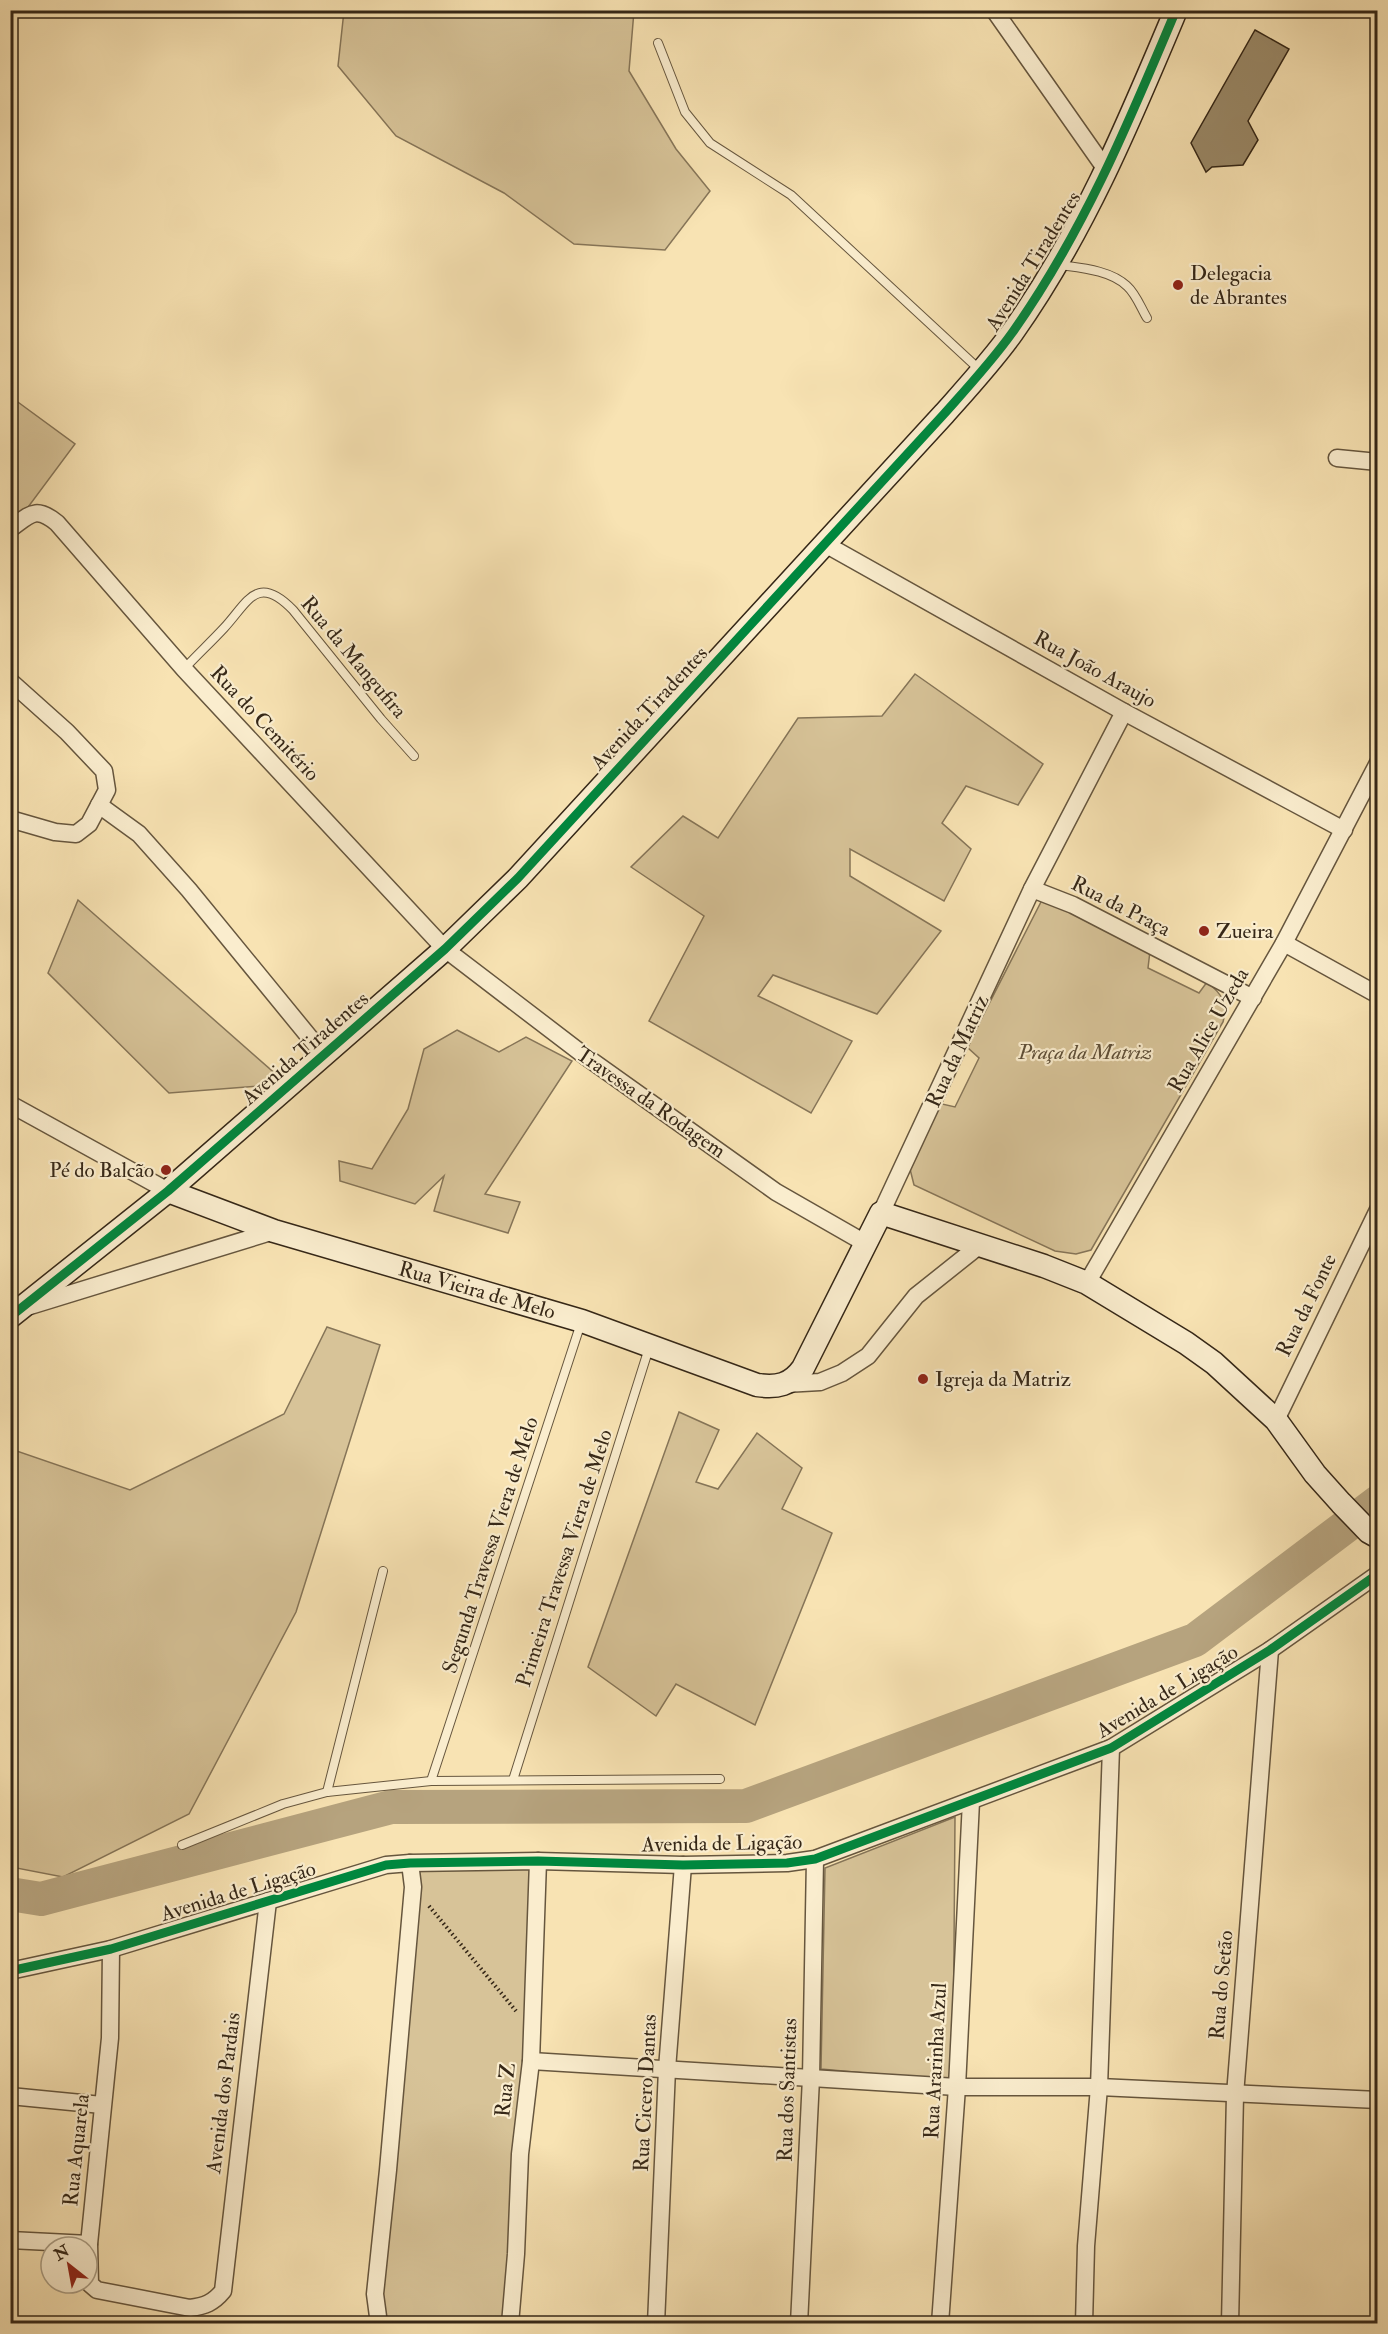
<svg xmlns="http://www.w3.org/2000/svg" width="1388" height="2334" font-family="'IM FELL Double Pica',serif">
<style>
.green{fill:#d7c398;stroke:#867558;stroke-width:1.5}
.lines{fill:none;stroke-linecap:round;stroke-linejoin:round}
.river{stroke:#b6a37e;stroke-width:34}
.building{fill:#9a8968;stroke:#352717;stroke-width:1.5}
.lane-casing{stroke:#66563e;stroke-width:10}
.street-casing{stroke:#66563e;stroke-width:19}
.secondary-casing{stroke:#352717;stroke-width:25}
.path{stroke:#352717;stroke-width:4;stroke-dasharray:1.5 3;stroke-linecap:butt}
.lane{stroke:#faedce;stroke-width:8}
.street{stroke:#faedce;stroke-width:16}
.secondary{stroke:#faedce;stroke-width:22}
.cycleway-casing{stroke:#faedce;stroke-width:13}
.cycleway{stroke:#00873e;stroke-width:9}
.poi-dot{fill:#8f2418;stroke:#faedce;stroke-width:2}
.labels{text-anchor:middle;stroke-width:4.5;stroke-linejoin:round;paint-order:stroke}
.street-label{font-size:21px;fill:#352717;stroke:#faedce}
.poi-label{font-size:21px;fill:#352717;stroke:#faedce;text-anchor:start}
.park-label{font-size:21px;font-style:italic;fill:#5e4e37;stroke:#faedce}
</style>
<rect width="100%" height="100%" fill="#f8e3b3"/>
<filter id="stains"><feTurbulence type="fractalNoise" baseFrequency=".00333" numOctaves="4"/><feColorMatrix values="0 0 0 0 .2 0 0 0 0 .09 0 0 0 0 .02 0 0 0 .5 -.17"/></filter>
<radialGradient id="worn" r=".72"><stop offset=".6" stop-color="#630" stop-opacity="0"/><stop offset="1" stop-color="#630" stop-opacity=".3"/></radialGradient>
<g class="green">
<path d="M 344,11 L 634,11 L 629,71 L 676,149 L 710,191 L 665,250 L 574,244 L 504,193 L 396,136 L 338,66 Z"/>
<path d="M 11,397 L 75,444 L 11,530 Z"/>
<path d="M 915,674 L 1043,764 L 1018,805 L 966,786 L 942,823 L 971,849 L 944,901 L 850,849 L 850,876 L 941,931 L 877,1014 L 773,975 L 758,996 L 852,1041 L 811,1113 L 649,1021 L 704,916 L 631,867 L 683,816 L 718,838 L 798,718 L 882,716 Z"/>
<path d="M 1043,898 L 1150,951 L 1148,968 L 1199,993 L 1207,982 C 1222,994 1228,1003 1223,1022 L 1091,1250 L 1076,1254 L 1055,1251 L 914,1185 L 909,1165 L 938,1103 L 955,1107 L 979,1058 L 967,1047 Z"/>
<path d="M 78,900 L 287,1084 L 169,1093 L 48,973 Z"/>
<path d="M 457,1030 L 499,1052 L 526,1037 L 572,1061 L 485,1194 L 520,1202 L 508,1233 L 434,1211 L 444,1176 L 415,1204 L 340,1181 L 339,1161 L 372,1169 L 408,1109 L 424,1049 Z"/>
<path d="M 327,1327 L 380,1345 L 296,1612 L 189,1814 L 63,1877 L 11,1867 L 11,1449 L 130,1490 L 284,1414 Z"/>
<path d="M 679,1412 L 719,1430 L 696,1482 L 718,1489 L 757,1433 L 802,1468 L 782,1509 L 832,1533 L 755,1725 L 676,1684 L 656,1716 L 588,1667 Z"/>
<path d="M 955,1817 L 953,2081 L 821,2069 L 825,1868 Z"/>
<path d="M 536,1860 L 507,2323 L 376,2324 L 410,1861 Z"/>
</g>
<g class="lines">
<path class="river" d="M 10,1894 L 41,1899 L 391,1807 L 746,1806 L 1195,1640 L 1378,1502"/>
</g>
<path class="building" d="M 1255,30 L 1289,49 L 1248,121 L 1258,140 L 1243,165 L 1212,167 L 1206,172 L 1191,143 Z"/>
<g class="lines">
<defs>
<g id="lane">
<path d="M 658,43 L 685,112 L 710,143 L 791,195 L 981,371"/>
<path d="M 1060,265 C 1081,268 1110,270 1127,286 C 1136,294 1141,308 1147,318"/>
<path d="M 184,669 C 197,655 211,642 224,628 C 248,602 257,573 293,610 L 381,719 L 414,756"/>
<path d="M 513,1780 L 649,1348"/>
<path d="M 431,1781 L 581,1323"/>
<path d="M 327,1792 L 383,1571"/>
<path d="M 182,1845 L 283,1804 L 327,1792 L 431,1781 L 720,1779"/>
</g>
<g id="street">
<path d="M 994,10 L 1107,171"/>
<path d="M 1337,458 L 1378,462"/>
<path d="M 10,529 C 30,515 35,505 57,523 L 184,669 L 445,949 L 585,1056 L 776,1192 L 865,1243"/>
<path d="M 825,544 L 1124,712 L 1344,830"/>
<path d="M 10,681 L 67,732 L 104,771 L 107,790 L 89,824 L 76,834 L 55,832 L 10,819"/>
<path d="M 99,805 L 139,834 L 189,890 L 324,1055"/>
<path d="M 1032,889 L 1073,905 L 1253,998"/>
<path d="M 1284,943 L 1378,995"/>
<path d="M 10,1104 L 168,1191"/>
<path d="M 881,1213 L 1032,889 L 1124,712"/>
<path d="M 1087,1283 L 1284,943 L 1378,763"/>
<path d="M 30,1306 L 274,1231"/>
<path d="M 785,1384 L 820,1382 L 842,1373 L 868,1356 L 916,1296 L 980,1245"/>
<path d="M 1276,1420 L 1378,1210"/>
<path d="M 111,1949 L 110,2038 L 89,2244 L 90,2284 L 97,2290 L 190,2308 C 205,2306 213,2303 223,2291 L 268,1901"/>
<path d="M 10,1971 L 111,1949 L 386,1865 L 410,1863 L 538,1861 L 683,1865 L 787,1863 L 815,1859 L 1111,1748 L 1270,1650 L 1378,1574"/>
<path d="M 531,2061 L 957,2087 L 1099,2087 L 1378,2100"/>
<path d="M 10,2096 L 102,2105"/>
<path d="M 10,2240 L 89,2244"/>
<path d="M 379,2324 L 375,2294 L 388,2170 L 413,1887 L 410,1863"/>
<path d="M 510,2324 L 516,2254 L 520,2154 L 531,2061 L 538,1861"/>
<path d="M 656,2324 L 667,2069 L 683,1865"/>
<path d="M 799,2324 L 811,2078 L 815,1859"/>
<path d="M 940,2324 L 957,2087 L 971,1801"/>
<path d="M 1084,2324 L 1086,2246 L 1099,2087 L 1111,1748"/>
<path d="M 1230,2324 L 1235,2095 L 1270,1650"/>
</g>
<g id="secondary">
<path d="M 168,1191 L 274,1231 L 582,1321 L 757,1385 C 777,1388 791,1385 803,1368 L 881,1213 L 1044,1266 L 1087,1283 L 1186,1343 L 1214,1363 L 1276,1420 L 1315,1474 L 1341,1503 L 1369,1532 L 1378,1537"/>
<path d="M 10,1317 L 168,1191 L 445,949 L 518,878 L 944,414 C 968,387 992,361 1012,333 C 1083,233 1129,122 1176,10"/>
</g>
</defs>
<use href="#lane" class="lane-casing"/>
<use href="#street" class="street-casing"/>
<use href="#secondary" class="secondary-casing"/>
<path class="path" d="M 429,1906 L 516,2011"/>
<use href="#lane" class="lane"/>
<use href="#street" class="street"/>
<use href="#secondary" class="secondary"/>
<defs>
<g id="cycleway">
<path d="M 10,1317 L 168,1191 L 445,949 L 518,878 L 944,414 C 968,387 992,361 1012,333 C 1083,233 1129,122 1176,10"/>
<path d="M 10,1971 L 111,1949 L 386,1865 L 410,1863 L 538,1861 L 683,1865 L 787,1863 L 815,1859 L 1111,1748 L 1270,1650 L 1378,1574"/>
</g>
</defs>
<use href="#cycleway" class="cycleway-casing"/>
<use href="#cycleway" class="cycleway"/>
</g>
<g class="poi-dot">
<circle cx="1178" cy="285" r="6"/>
<circle cx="1204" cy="931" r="6"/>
<circle cx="166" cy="1170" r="6"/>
<circle cx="923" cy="1379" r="6"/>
</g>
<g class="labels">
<g class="street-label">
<text transform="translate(1033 261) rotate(-58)" y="7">Avenida Tiradentes</text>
<text transform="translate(354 657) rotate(50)" y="7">Rua da Mangufira</text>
<text transform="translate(1095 669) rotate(29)" y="7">Rua João Araujo</text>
<text transform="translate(649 708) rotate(-47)" y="7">Avenida Tiradentes</text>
<text transform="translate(265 723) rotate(47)" y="7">Rua do Cemitério</text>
<text transform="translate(1121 906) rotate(27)" y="7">Rua da Praça</text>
<text transform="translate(1208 1030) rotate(-60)" y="7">Rua Alice Uzeda</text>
<text transform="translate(305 1048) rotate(-41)" y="7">Avenida Tiradentes</text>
<text transform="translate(957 1051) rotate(-65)" y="7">Rua da Matriz</text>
<text transform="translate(651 1102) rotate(35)" y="7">Travessa da Rodagem</text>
<text transform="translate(477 1290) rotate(16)" y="7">Rua Vieira de Melo</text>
<text transform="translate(1306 1305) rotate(-64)" y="7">Rua da Fonte</text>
<text transform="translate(490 1545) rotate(-72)" y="7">Segunda Travessa Viera de Melo</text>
<text transform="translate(564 1558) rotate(-72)" y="7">Primeira Travessa Viera de Melo</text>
<text transform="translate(1167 1691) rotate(-31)" y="7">Avenida de Ligação</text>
<text transform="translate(722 1843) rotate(-1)" y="7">Avenida de Ligação</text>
<text transform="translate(238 1891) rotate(-17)" y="7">Avenida de Ligação</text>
<text transform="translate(1221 1985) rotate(-85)" y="7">Rua do Setão</text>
<text transform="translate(935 2061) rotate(-87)" y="7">Rua Ararinha Azul</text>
<text transform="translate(505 2090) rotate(-84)" y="7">Rua Z</text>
<text transform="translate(787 2090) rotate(-88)" y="7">Rua dos Santistas</text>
<text transform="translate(223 2093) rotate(-83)" y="7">Avenida dos Pardais</text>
<text transform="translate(645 2093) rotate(-87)" y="7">Rua Cicero Dantas</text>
<text transform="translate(76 2150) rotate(-84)" y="7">Rua Aquarela</text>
</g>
<g class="poi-label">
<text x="1190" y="280">Delegacia<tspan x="1190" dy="24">de Abrantes</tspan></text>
<text x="1216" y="938">Zueira</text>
<text x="154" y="1177" text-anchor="end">Pé do Balcão</text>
<text x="935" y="1386">Igreja da Matriz</text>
</g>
<g class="park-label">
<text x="1085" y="1059">Praça da Matriz</text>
</g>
</g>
<rect width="1388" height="2334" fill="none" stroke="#f8e3b3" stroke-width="36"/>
<rect x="12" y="12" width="1364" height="2310" fill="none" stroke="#352717" stroke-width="3"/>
<rect x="18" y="18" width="1352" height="2298" fill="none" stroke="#352717" stroke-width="1.5"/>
<g transform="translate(69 2265) rotate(329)"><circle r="28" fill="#faedce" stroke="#ab9e85" stroke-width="1.5"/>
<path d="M0-4.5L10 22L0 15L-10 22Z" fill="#8f2418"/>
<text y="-9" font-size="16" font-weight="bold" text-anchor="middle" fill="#352717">N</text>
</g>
<rect width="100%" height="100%" filter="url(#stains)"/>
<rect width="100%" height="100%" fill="url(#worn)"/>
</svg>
